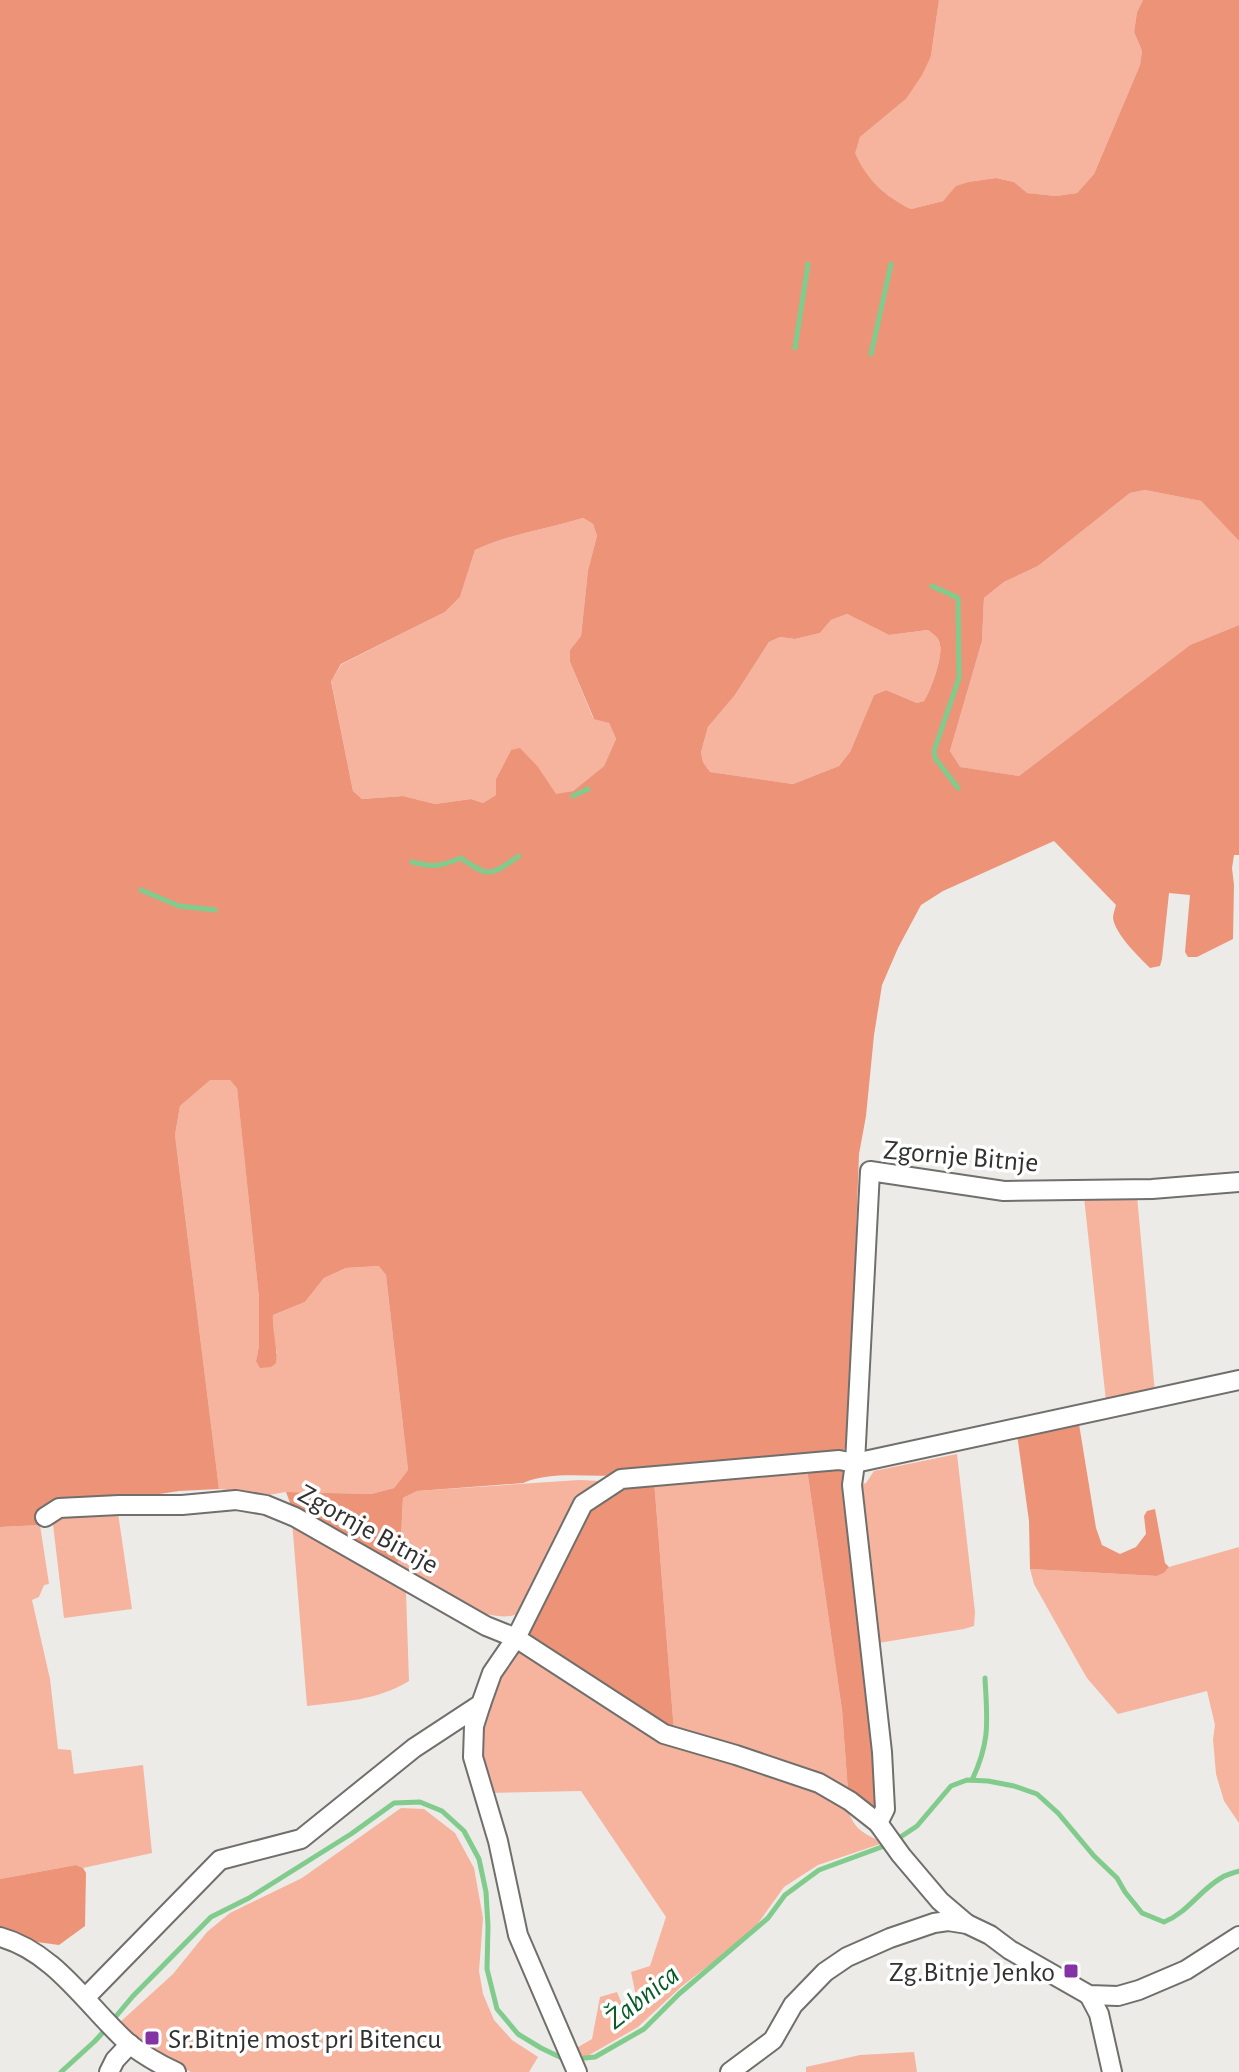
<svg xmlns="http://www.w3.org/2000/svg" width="1239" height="2072" font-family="'Alegreya Sans',sans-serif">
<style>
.green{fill:#f6b39e}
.forest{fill:#ed9378;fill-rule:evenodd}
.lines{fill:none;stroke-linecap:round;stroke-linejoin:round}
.stream{stroke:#81cb8d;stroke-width:5}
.minor-casing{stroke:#706f6c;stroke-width:22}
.minor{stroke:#fff;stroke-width:18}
.poi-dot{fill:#8333a3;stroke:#fff;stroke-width:3}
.labels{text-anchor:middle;stroke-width:7;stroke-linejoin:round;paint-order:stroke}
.street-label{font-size:28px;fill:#323130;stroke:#fff}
.poi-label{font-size:28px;fill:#323130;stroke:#fff;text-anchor:end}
.water-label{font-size:30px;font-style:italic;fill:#075d25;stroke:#fff}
</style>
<rect width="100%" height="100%" fill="#ecebe7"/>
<g class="green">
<path d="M 939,0 L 1143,0 L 1137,12 L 1134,32 L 1142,51 L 1140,65 L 1094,174 L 1077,193 L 1056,196 L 1026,193 L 1014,182 L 996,178 L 968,182 L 957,186 L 943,201 L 911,209 C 886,197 866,179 854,153 L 860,137 L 906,99 L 931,56 Z"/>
<path d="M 1145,490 L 1201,501 L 1239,541 L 1239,625 L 1190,645 L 1019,776 L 959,767 L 950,751 L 982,641 L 984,598 L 1004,582 L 1038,566 L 1130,493 Z"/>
<path d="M 583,518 L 593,524 L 597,536 L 588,570 L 581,636 L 570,650 L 570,662 L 593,718 L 609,723 L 616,739 L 604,766 L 573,791 L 555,795 L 547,783 L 511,750 L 496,779 L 496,795 L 483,803 L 471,799 L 435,804 L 403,796 L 362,799 L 353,791 L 331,680 L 342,664 L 445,612 L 460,597 L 475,550 C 509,534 547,529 583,518 Z"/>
<path d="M 847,614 L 889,635 L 928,630 C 933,634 939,637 940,645 C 943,656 931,691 924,701 L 917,703 L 886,690 L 874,695 L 850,752 L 839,766 L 793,784 L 710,772 L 703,762 L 701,752 L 708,727 L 735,695 L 769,642 L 780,637 L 795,639 L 820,633 L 831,620 Z"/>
<path d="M 209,1080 L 230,1080 L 237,1087 L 259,1298 L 259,1346 L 256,1361 L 277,1353 L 272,1331 L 273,1315 L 305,1302 L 324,1278 L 346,1268 L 380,1266 L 386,1275 L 408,1470 L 394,1488 L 371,1494 L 286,1492 L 268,1495 L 219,1489 L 175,1135 L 180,1106 Z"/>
<path d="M 1137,1196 L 1155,1393 L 1106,1401 L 1084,1197 Z"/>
<path d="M 957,1454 L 975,1612 L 974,1626 L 964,1629 L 872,1644 L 858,1486 L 866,1483 L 874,1471 Z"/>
<path d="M 807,1469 L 842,1710 L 848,1791 L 696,1733 L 690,1737 L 674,1731 L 654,1480 Z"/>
<path d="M 579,1480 L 602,1481 L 518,1614 C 503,1619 496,1615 479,1613 L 395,1569 L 400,1556 L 403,1498 L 417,1491 Z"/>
<path d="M 118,1513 L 132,1609 L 64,1618 L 53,1524 L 59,1514 Z"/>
<path d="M 292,1521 L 326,1540 L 406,1592 L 409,1681 C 379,1700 341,1702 307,1706 Z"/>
<path d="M 40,1525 L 49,1584 L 44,1585 L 39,1597 L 32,1600 L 50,1679 L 58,1749 L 71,1750 L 74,1774 L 143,1765 L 152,1853 L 83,1868 L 76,1865 L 0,1879 L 0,1527 Z"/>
<path d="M 1239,1547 L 1239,1823 L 1224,1801 L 1216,1774 L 1213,1739 L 1215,1725 L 1207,1691 L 1118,1714 L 1087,1678 L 1080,1666 L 1034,1584 L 1030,1569 L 1157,1576 L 1164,1573 L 1169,1567 Z"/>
<path d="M 518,1649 L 662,1739 L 792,1781 L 847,1807 C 854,1830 862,1832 883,1843 L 818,1865 L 784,1887 L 751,1933 L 682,1986 L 638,2027 L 577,2062 L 573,2050 L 592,2039 L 600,1997 L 617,1992 L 627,2017 L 639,2010 L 631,1972 L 650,1966 L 666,1917 L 581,1791 L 487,1793 L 478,1734 L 496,1674 Z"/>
<path d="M 401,1808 L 424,1809 L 455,1833 L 474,1868 L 483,1918 L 479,1971 L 483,1994 L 494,2020 L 512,2040 L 538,2057 L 529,2072 L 191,2072 L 154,2054 L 118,2024 L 173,1974 L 207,1932 L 230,1913 L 302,1878 Z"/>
<path d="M 914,2052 L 917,2072 L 806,2072 L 806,2067 L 860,2055 Z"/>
</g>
<g class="forest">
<path d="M 0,0 L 939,0 L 931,56 L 922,75 L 906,99 L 860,137 L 855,153 C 866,179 886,197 911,209 L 943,201 L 956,186 L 968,182 L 996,178 L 1014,182 L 1027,193 L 1056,196 L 1077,193 L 1094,174 L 1140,65 L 1142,51 L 1134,32 L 1137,12 L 1143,0 L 1239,0 L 1239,541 L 1201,501 L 1145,490 L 1130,493 L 1038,566 L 1004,582 L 984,598 L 982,641 L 950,751 L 960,767 L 1019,776 L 1190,645 L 1239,625 L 1239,855 L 1234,855 L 1232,868 L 1234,885 L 1233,939 L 1197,957 L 1188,957 L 1185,952 L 1190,895 L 1169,893 L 1162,959 L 1160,966 L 1150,968 C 1139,957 1115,934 1113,918 C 1113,914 1115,909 1116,905 L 1054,841 L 943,891 L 921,905 L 898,948 L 882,985 L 874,1035 L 866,1116 L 859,1154 L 848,1447 L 840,1452 C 767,1459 694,1469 620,1475 C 589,1478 553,1470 523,1483 L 417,1491 L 403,1498 L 400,1556 L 395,1569 L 292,1508 L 286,1492 L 371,1494 L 394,1488 L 408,1470 L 386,1275 L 379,1266 L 346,1268 L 324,1278 L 305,1302 L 273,1315 C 272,1333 278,1347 276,1363 L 271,1367 L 260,1368 L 256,1361 L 259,1346 L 259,1298 L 237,1088 L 230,1080 L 210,1080 L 180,1106 L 175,1135 L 219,1489 L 179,1491 L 40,1512 L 40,1525 L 0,1527 ZM 583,518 L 593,524 L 597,536 L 588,570 L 581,636 L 570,650 L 570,662 L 594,719 L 609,723 L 616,739 L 604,766 L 573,791 L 556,794 L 538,767 L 520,748 L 511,750 L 496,779 L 496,795 L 483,803 L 471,799 L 435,804 L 403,796 L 362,799 L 353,791 L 331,681 L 341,664 L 445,612 L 460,597 L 475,550 C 509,534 547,529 583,518 ZM 847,614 L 889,635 L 928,630 C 933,634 939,637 940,645 C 943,656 931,691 924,701 L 917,703 L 886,690 L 874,695 L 850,752 L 839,766 L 793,784 L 710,772 L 703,762 L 701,752 L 708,727 L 735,695 L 769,642 L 780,637 L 795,639 L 820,633 L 831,620 Z"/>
<path d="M 1078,1418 L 1096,1528 L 1102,1545 L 1120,1554 L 1136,1547 L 1146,1534 L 1144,1516 L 1147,1511 L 1155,1509 L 1165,1563 L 1169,1567 L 1164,1573 L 1157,1576 L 1030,1569 L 1029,1521 L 1017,1434 Z"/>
<path d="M 846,1466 L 870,1694 L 876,1806 L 870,1809 L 848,1791 L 842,1710 L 807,1469 Z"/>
<path d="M 654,1480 L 674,1731 L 521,1636 L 586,1508 L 624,1482 Z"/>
<path d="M 76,1865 L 83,1868 L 86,1873 L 85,1926 L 59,1945 L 37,1942 L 0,1927 L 0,1879 Z"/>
</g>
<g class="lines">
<g class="stream">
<path d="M 795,348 L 808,264"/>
<path d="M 871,354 L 891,264"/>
<path d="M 932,586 L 958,598 L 959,678 L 934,751 L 935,758 L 958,788"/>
<path d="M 573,796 L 588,789"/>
<path d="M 412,862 C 434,868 441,866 461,858 C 491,879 490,875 519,856"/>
<path d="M 141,890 L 179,906 L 215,910"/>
<path d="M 972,1780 C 991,1740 987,1720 985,1678"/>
<path d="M 896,1840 L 917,1826 L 951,1786 L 967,1780 L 988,1781 L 1014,1786 L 1037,1794 L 1058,1813 L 1094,1856 L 1117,1878 L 1125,1892 L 1142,1913 L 1164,1922 C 1187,1913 1199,1891 1221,1878 C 1226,1875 1233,1873 1239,1871"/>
<path d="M 112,2021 L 133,1996 L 211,1917 L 249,1898 L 351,1834 L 394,1803 L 420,1802 L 442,1811 L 464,1831 L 479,1859 L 486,1892 L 488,1926 L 487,1969 L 497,2009 L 518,2034 L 541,2048 L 566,2060"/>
<path d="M 575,2059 L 595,2057 L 644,2029 L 679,1994 L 768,1918 L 785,1895 L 819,1870 L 887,1845"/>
<path d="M 61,2072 L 95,2041 L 106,2029"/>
</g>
<defs>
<g id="minor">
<path d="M 45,1517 L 59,1508 L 119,1505 L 182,1505 L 236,1500 L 266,1505 L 295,1517 L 486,1626 L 516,1638 L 664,1734 L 736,1755 L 819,1783 L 850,1801 L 878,1823 L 901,1855 L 940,1901 L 967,1924"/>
<path d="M 481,1704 L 474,1726 L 473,1757 L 498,1841 L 518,1935 L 577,2072"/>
<path d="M 878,1823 L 885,1809 L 882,1752 L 852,1485 L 855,1463 L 870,1171 L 1004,1191 L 1152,1189 L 1239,1182"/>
<path d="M 0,1937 C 55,1952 88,2007 128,2043 C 143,2055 159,2064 176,2072"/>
<path d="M 1089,1995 L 1099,2014 L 1112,2072"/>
<path d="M 85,1998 L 220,1860 L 301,1839 L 414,1748 L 481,1704 L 492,1673 L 516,1638 L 583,1504 L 621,1479 L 839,1460 L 855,1463 L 1239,1380"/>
<path d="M 109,2072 L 115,2060 L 130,2044"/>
<path d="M 730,2072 L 773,2040 L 793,2005 L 825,1972 L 847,1957 L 890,1938 L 934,1923 L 948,1921 L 967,1924 L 990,1935 L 1010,1950 L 1089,1995 L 1118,1996 L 1139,1990 L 1186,1970 L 1239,1936"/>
</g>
</defs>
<use href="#minor" class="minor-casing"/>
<use href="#minor" class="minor"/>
</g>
<g class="poi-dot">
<rect x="1063" y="1963" width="16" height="16" rx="4"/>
<rect x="144" y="2030" width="16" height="16" rx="4"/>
</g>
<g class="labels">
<g class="street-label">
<text transform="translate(961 1155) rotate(5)" y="10">Zgornje Bitnje</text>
<text transform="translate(369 1528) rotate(29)" y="10">Zgornje Bitnje</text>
</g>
<g class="poi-label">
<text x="1055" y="1981">Zg.Bitnje Jenko</text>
<text x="168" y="2048" text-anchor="start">Sr.Bitnje most pri Bitencu</text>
</g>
<g class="water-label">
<text transform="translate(642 1996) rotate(-38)" y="10">Žabnica</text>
</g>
</g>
</svg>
